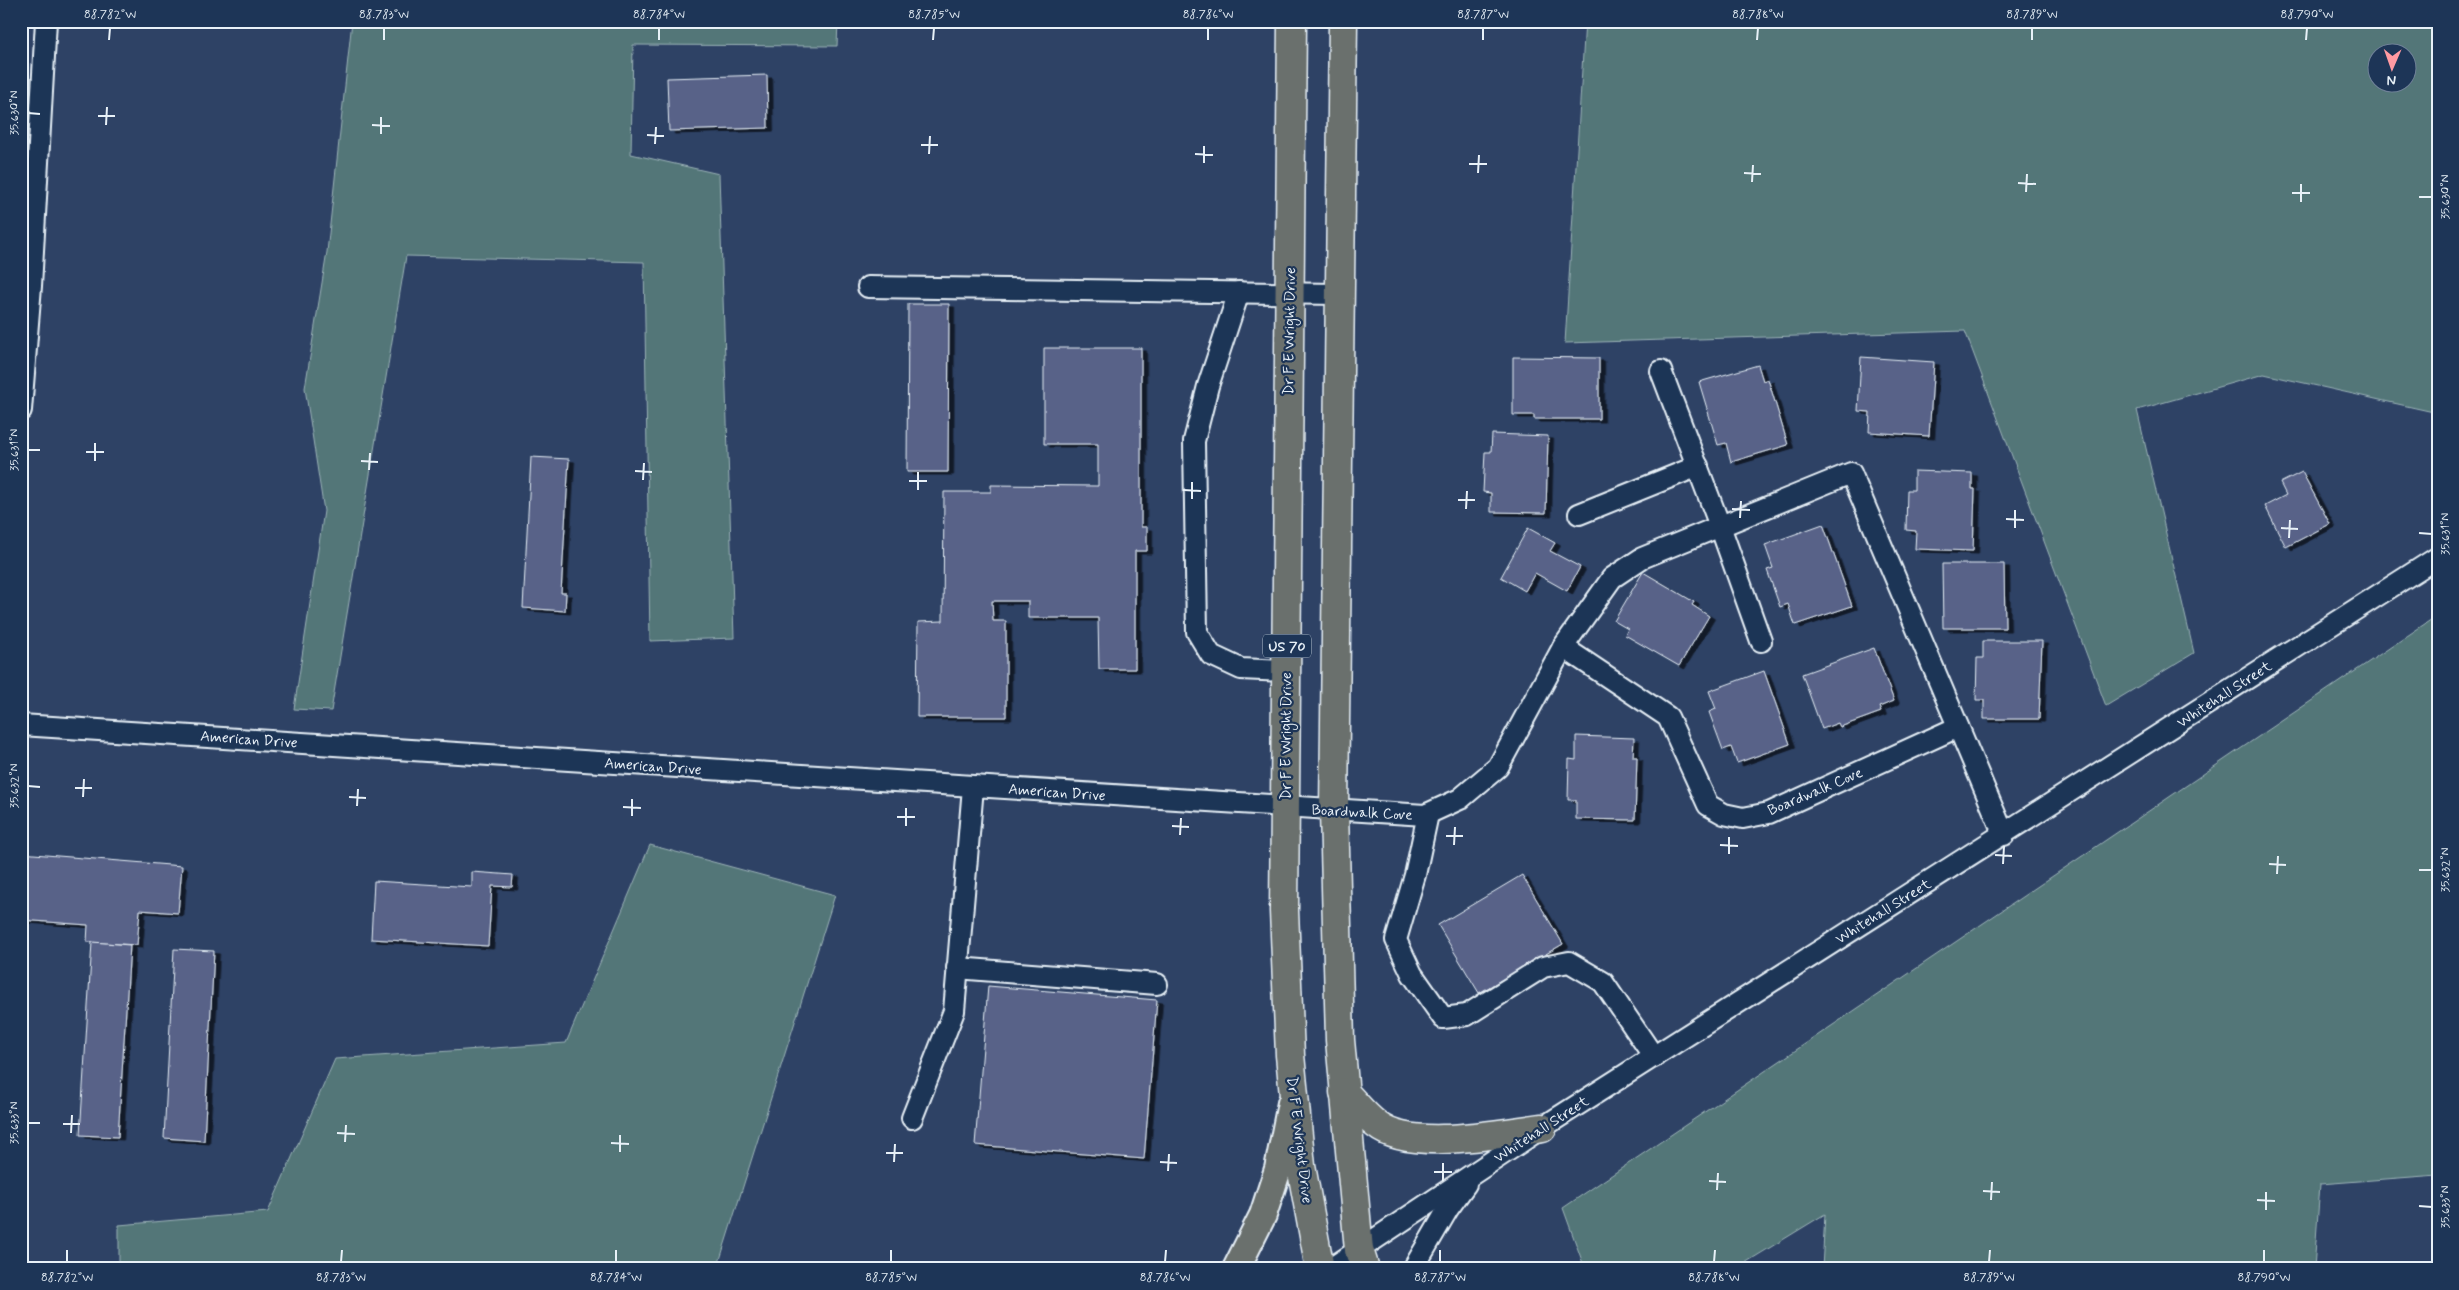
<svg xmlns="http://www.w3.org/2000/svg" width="2459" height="1290" font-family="Mynerve,sans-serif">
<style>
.green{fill:#527678;stroke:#9db4b8;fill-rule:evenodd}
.building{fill:#586288;stroke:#e8f1f8;filter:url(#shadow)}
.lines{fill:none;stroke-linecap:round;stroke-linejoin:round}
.minor-casing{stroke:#e8f1f8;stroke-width:24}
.major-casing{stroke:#e8f1f8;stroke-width:30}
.highway-casing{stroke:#e8f1f8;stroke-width:31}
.minor{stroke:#1d3557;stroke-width:20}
.major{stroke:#6b706d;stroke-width:26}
.highway{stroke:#6b706d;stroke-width:28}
.ticks{fill:none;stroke:#e8f1f8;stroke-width:2}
.labels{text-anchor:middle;stroke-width:4.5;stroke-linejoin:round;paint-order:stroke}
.shield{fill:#1d3557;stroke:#abb9c8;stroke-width:1}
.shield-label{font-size:14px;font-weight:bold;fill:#e8f1f8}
.street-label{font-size:15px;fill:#e8f1f8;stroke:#1d3557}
.neatline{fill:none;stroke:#e8f1f8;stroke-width:2}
.ticks-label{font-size:12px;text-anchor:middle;fill:#e8f1f8}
</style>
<defs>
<filter id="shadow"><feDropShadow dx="5.5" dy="3" stdDeviation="0" flood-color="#0009"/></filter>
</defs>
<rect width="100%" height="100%" fill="#2e4265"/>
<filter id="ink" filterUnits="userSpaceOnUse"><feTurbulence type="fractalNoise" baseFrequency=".02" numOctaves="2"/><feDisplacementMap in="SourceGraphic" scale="10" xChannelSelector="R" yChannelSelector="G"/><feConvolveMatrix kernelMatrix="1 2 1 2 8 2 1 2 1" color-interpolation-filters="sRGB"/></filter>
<g filter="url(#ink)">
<g class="green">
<path d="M 352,21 L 838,21 L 837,46 L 633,45 L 631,154 L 719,174 L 734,638 L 650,641 L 644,262 L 406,256 L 331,711 L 294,709 L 324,511 L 305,388 L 327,252 Z"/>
<path d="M 1585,21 L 2438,21 L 2438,413 L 2264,374 L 2137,410 L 2194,653 L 2106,706 L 1965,331 L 1565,343 ZM 2376,52 L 2406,52 L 2406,82 L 2376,82 Z"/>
<path d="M 2438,615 L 2438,1175 L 2320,1184 L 2314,1269 L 1822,1269 L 1825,1214 L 1735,1269 L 1585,1269 L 1563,1208 Z"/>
<path d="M 650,845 L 835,895 L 717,1269 L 119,1269 L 119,1225 L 268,1212 L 335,1059 L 566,1043 Z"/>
</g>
<g class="building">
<path d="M 767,75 L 768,128 L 669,131 L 667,78 Z"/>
<path d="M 908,304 L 949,304 L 948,472 L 907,472 Z"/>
<path d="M 1044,348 L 1141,348 L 1141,527 L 1147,527 L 1147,551 L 1135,551 L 1135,669 L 1099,669 L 1098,618 L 1028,618 L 1028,601 L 992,601 L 993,621 L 1006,621 L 1006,717 L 917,717 L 918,622 L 943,621 L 944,492 L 991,492 L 991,485 L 1098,486 L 1098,444 L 1044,444 Z"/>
<path d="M 1513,357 L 1599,358 L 1599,419 L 1534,419 L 1534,415 L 1513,415 Z"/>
<path d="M 1861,357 L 1934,362 L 1929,436 L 1869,432 L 1870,412 L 1858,411 Z"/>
<path d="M 1758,365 L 1763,381 L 1768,379 L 1788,445 L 1731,462 L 1726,443 L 1718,445 L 1699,382 Z"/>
<path d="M 1492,434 L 1548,436 L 1546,513 L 1491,512 L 1491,493 L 1483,492 L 1485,452 L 1491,452 Z"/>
<path d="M 531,457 L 569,459 L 561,593 L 566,593 L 565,611 L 523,608 Z"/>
<path d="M 1914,471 L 1972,473 L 1972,489 L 1975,489 L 1973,551 L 1915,549 L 1916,531 L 1906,530 L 1907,490 L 1914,490 Z"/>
<path d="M 2302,472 L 2330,524 L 2286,547 L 2265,506 L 2286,495 L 2280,483 Z"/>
<path d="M 1823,524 L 1852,606 L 1795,625 L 1788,604 L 1780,607 L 1767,570 L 1773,568 L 1765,545 Z"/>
<path d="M 1528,528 L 1555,543 L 1550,551 L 1580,567 L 1567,591 L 1535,573 L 1525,591 L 1501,577 Z"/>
<path d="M 1942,564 L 2004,564 L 2005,628 L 1943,628 Z"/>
<path d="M 1643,572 L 1694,602 L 1692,605 L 1709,616 L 1679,666 L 1625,635 L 1628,629 L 1614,621 Z"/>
<path d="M 1983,641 L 2042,641 L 2039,719 L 1984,719 L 1984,700 L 1976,700 L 1977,658 L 1983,658 Z"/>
<path d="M 1874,648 L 1894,701 L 1879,707 L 1881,712 L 1840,727 L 1838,723 L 1822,729 L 1802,674 Z"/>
<path d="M 1764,671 L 1790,744 L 1737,763 L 1731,747 L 1723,750 L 1709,712 L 1716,709 L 1709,691 Z"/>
<path d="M 1576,736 L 1634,738 L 1633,757 L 1637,757 L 1635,820 L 1576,819 L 1576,800 L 1568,800 L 1569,759 L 1576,760 Z"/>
<path d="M 21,853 L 182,866 L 178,913 L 140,910 L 137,945 L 87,942 L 88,925 L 21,920 Z"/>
<path d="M 472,872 L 513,875 L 512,887 L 492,886 L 488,946 L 371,939 L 374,881 L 472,887 Z"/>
<path d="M 1522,875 L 1563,944 L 1479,993 L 1438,925 Z"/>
<path d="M 92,942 L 130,945 L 118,1137 L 80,1135 Z"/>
<path d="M 174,949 L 214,951 L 204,1141 L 164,1138 Z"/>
<path d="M 988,986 L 1157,1000 L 1144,1159 L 975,1145 Z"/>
</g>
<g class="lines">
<defs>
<g id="minor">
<path d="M 868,287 L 1339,294"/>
<path d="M 1239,292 L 1208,386 L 1194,441 L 1197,632 L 1211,655 L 1241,669 L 1286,671"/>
<path d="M 1661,371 L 1720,526 L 1761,641"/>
<path d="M 21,410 L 31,286 L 46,21"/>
<path d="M 1579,514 L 1698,466"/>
<path d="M 1563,647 L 1668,717 L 1708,805 L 1724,814 L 1743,818 L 1769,813 L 1958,727"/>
<path d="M 21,725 L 1425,815 L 1460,799 L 1498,767 L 1563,647 L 1612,578 L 1642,558 L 1851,473 L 2004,835"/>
<path d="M 1428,814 L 1415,875 L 1396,940 L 1412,974 L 1443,1018 L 1467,1015 L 1543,967 L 1569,962 L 1603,982 L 1654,1057"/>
<path d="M 957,968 L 1157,984"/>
<path d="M 912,1118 L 954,1011 L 973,787"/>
<path d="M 1330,1269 L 1554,1120 L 2438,557"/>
<path d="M 1413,1269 L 1448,1209 L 1466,1184"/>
</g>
<path id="major" d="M 1236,1269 L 1263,1215 L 1278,1169 L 1291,1103"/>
<g id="highway">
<path d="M 1292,21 L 1284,911 L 1290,1055 L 1301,1166 L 1320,1269"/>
<path d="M 1343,21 L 1334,811 L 1340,1040 L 1359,1250 L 1365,1269"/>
<path d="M 1344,1092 C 1355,1103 1365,1116 1377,1125 C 1410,1152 1501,1133 1542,1128"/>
</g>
</defs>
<use href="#minor" class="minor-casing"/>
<use href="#major" class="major-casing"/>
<use href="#highway" class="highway-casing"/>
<use href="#minor" class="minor"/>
<use href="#major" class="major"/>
<use href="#highway" class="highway"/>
</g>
</g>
<path class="ticks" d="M 109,40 L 110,28M 384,40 L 384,28M 659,40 L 659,28M 933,40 L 934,28M 1208,40 L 1208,28M 1483,40 L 1483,28M 1757,40 L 1758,28M 2032,40 L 2032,28M 2306,40 L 2307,28M 28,113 L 40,114M 98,116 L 115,116M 106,125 L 107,107M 372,125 L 390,126M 381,134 L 381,117M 647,135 L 664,136M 655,144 L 656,127M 921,145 L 938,145M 929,154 L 930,136M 1195,154 L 1213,155M 1204,163 L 1204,146M 1469,164 L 1487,164M 1478,173 L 1479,155M 1744,173 L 1761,174M 1752,182 L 1753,165M 2018,183 L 2036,184M 2026,192 L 2027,174M 2292,193 L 2310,193M 2419,197 L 2432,197M 2301,202 L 2301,184M 28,450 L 40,450M 86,452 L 104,452M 95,461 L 95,443M 361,461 L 378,462M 369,470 L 370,453M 635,471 L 652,472M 643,480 L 644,463M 909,481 L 927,481M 918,490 L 918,472M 1183,490 L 1201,491M 1192,499 L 1192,482M 1458,500 L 1475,500M 1466,509 L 1467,491M 1732,509 L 1750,510M 1740,518 L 1741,501M 2006,519 L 2024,520M 2015,528 L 2015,510M 2281,528 L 2298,529M 2419,533 L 2432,534M 2289,538 L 2290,520M 28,786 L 40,787M 75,788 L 92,788M 83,797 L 84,779M 349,797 L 366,798M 357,806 L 358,789M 623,807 L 641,808M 632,816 L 632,799M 897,817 L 915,817M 906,826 L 906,808M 1172,826 L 1189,827M 1180,835 L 1181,818M 1446,836 L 1463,836M 1454,845 L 1455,827M 1720,845 L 1738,846M 1729,854 L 1729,837M 1995,855 L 2012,856M 2003,864 L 2004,846M 2269,864 L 2286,865M 2419,870 L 2432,870M 2277,874 L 2278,856M 28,1123 L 40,1123M 63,1124 L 80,1124M 71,1133 L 72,1115M 337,1133 L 355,1134M 345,1142 L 346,1125M 611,1143 L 629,1144M 620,1152 L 620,1135M 886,1153 L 903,1153M 894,1162 L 895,1144M 1160,1162 L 1177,1163M 1168,1171 L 1169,1154M 1434,1172 L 1452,1172M 1443,1181 L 1443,1163M 1709,1181 L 1726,1182M 1717,1190 L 1718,1173M 1983,1191 L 2000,1192M 1991,1200 L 1992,1182M 2257,1200 L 2275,1201M 2419,1206 L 2432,1207M 2266,1210 L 2266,1192M 67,1262 L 67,1250M 341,1262 L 342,1250M 616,1262 L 616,1250M 891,1262 L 891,1250M 1165,1262 L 1166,1250M 1440,1262 L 1440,1250M 1714,1262 L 1715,1250M 1989,1262 L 1990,1250M 2264,1262 L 2264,1250"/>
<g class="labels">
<rect class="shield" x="1263" y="634.5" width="48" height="23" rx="4"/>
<g class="shield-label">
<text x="1287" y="651">US 70</text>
</g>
<g class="street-label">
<text transform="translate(1289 331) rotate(-89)" y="5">Dr F E Wright Drive</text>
<text transform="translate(2224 694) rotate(-33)" y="5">Whitehall Street</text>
<text transform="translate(1286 736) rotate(-90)" y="5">Dr F E Wright Drive</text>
<text transform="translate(249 739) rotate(4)" y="5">American Drive</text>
<text transform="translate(653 766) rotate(4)" y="5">American Drive</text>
<text transform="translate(1815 791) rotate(-23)" y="5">Boardwalk Cove</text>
<text transform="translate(1057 792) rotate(4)" y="5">American Drive</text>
<text transform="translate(1362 812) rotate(3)" y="5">Boardwalk Cove</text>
<text transform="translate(1883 911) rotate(-32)" y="5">Whitehall Street</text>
<text transform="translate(1541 1129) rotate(-33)" y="5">Whitehall Street</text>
<text transform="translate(1300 1140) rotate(83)" y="5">Dr F E Wright Drive</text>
</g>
</g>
<rect width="2459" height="1290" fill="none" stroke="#1d3557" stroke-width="55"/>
<g transform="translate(2392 68) rotate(182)"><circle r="24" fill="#1d3557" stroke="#6e8097"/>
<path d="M0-4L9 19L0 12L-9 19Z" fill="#ff9aa2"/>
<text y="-8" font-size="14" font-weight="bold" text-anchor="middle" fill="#e8f1f8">N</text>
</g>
<rect x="28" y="28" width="2404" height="1234" class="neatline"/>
<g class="ticks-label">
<text x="110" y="18">88.782°W</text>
<text x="384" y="18">88.783°W</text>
<text x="659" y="18">88.784°W</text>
<text x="934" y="18">88.785°W</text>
<text x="1208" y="18">88.786°W</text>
<text x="1483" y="18">88.787°W</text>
<text x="1758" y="18">88.788°W</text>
<text x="2032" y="18">88.789°W</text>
<text x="2307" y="18">88.790°W</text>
<text transform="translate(14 113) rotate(-90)" y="4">35.630°N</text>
<text transform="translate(2445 197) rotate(-90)" y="4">35.630°N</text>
<text transform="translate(14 450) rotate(-90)" y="4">35.631°N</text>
<text transform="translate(2445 534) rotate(-90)" y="4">35.631°N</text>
<text transform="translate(14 786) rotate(-90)" y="4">35.632°N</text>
<text transform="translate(2445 870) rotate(-90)" y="4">35.632°N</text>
<text transform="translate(14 1123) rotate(-90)" y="4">35.633°N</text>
<text transform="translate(2445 1207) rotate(-90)" y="4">35.633°N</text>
<text x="67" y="1281">88.782°W</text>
<text x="341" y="1281">88.783°W</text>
<text x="616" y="1281">88.784°W</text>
<text x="891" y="1281">88.785°W</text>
<text x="1165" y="1281">88.786°W</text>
<text x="1440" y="1281">88.787°W</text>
<text x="1714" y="1281">88.788°W</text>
<text x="1989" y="1281">88.789°W</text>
<text x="2264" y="1281">88.790°W</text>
</g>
</svg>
